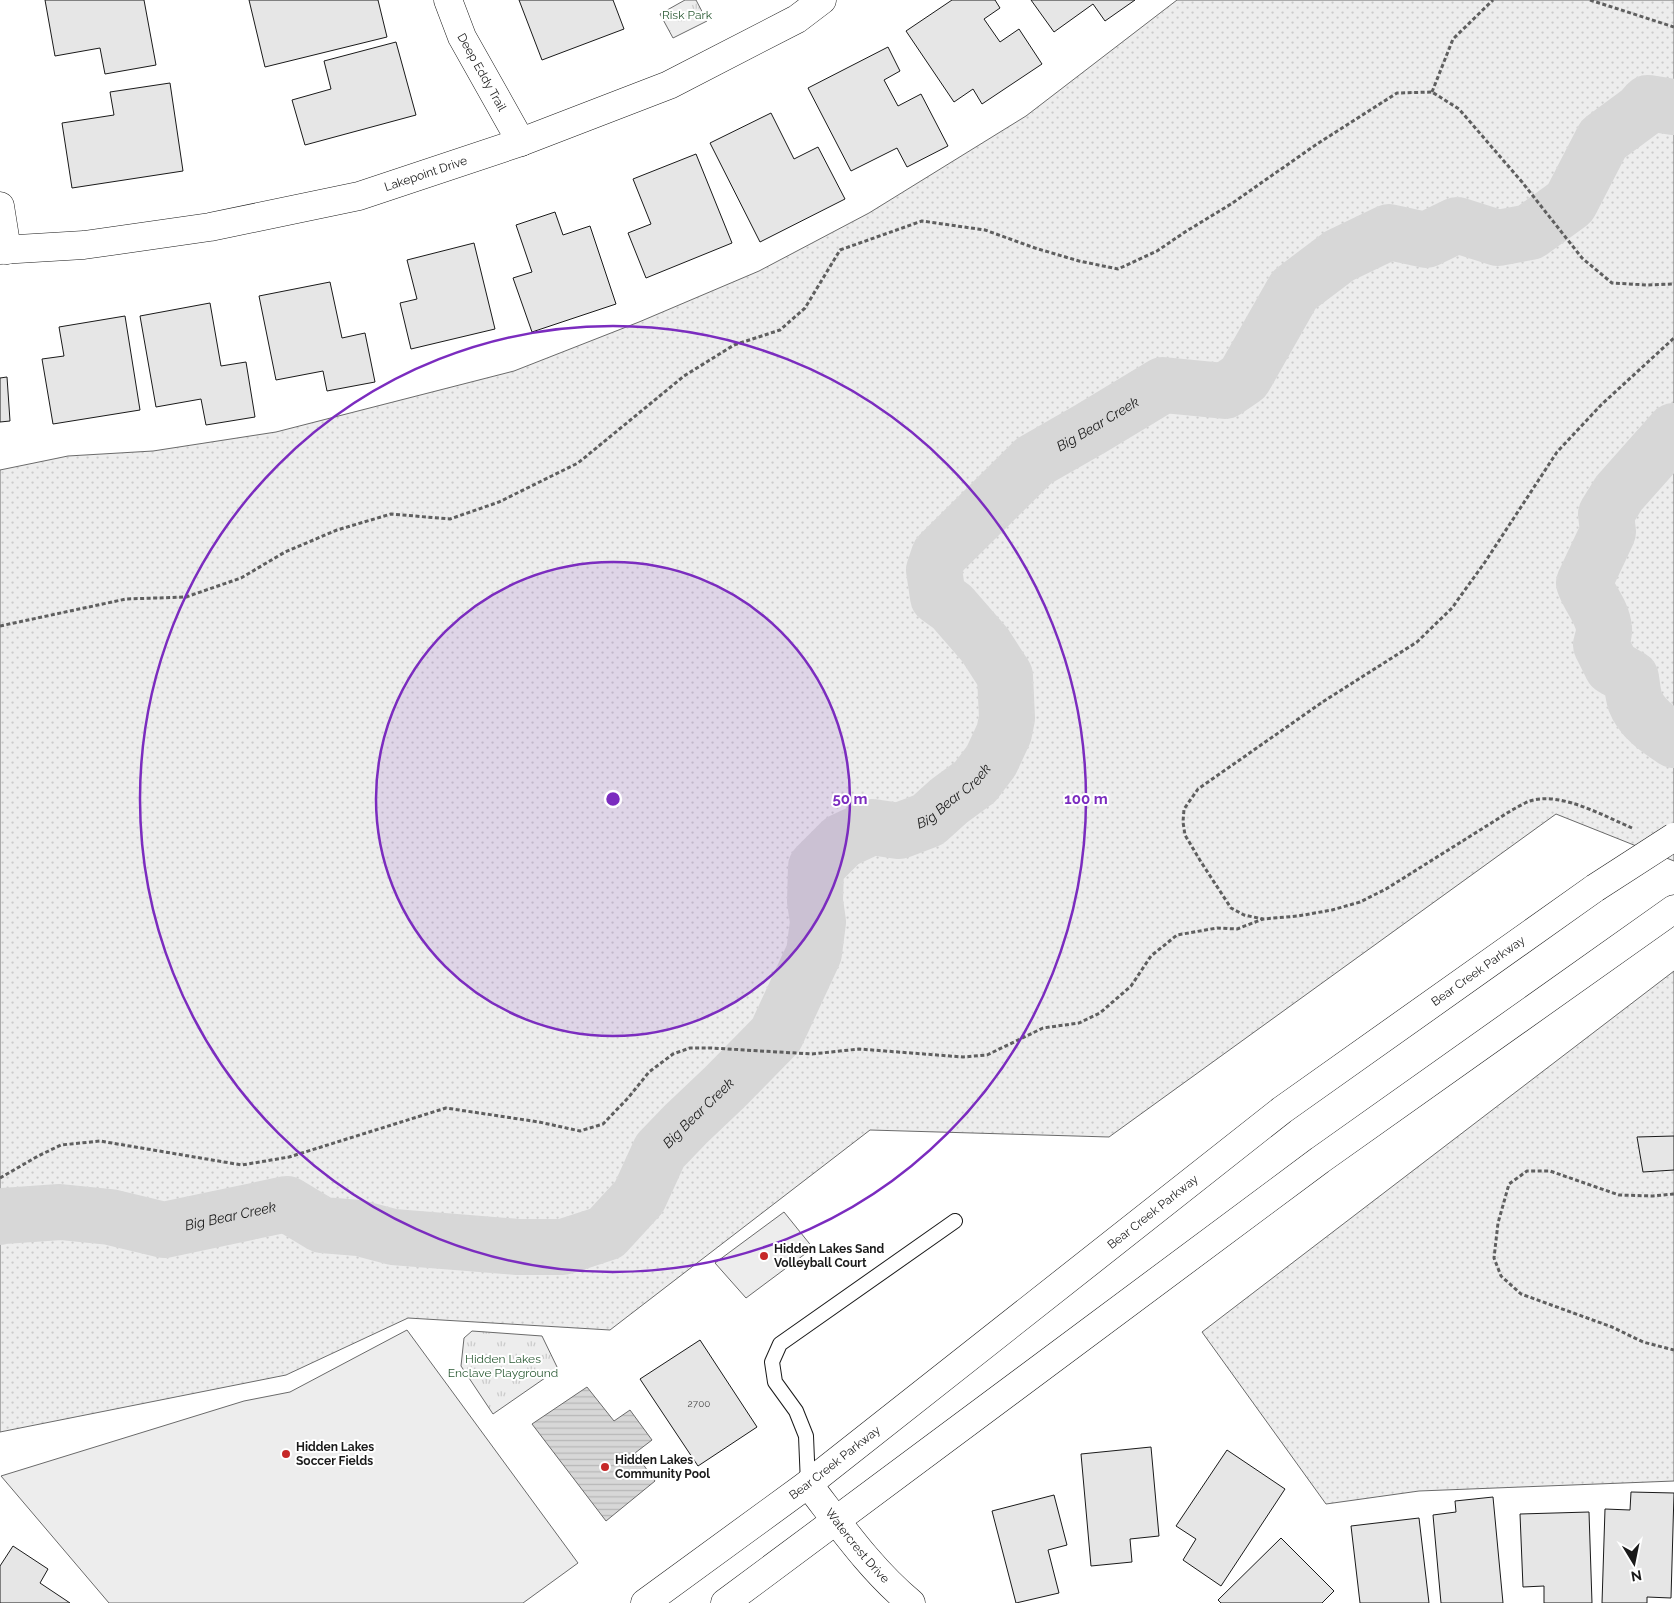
<svg xmlns="http://www.w3.org/2000/svg" width="1674" height="1603" font-family="Raleway,sans-serif">
<style>
.grass{fill:url(#grass-dots);stroke:#6a6a6a}
.park{fill:url(#park-tufts);stroke:#6a6a6a}
.pitch{fill:#ededed;stroke:#6a6a6a}
.water{fill:url(#water-rules);stroke:#6a6a6a}
.lines{fill:none;stroke-linecap:round;stroke-linejoin:round}
.stream{stroke:#d7d7d7;stroke-width:10}
.river{stroke:#d7d7d7;stroke-width:56}
.building{fill:#e6e6e6;stroke:#1a1a1a}
.lane-casing{stroke:#1a1a1a;stroke-width:16}
.street-casing{stroke:#1a1a1a;stroke-width:29}
.secondary-casing{stroke:#1a1a1a;stroke-width:29}
.path{stroke:#5f5f5f;stroke-width:3;stroke-dasharray:4 2.5;stroke-linecap:butt}
.lane{stroke:#fff;stroke-width:14}
.street{stroke:#fff;stroke-width:28}
.secondary{stroke:#fff;stroke-width:28}
.secondary-bridge-casing{stroke:#1a1a1a;stroke-width:29;stroke-linecap:butt}
.secondary-bridge{stroke:#fff;stroke-width:28}
.ring{fill:none;stroke:#7b2cbf;stroke-width:2.5}
.poi-dot{fill:#c62828;stroke:#fff;stroke-width:2}
.labels{text-anchor:middle;stroke-width:4;stroke-linejoin:round;paint-order:stroke}
.number-label{font-size:10px;fill:#4d4d4d}
.park-label{font-size:12px;fill:#2b5a34;stroke:#fff}
.street-label{font-size:12px;fill:#1a1a1a;stroke:#fff}
.poi-label{font-size:12px;font-weight:bold;fill:#1a1a1a;stroke:#fff;text-anchor:start}
.water-label{font-size:14px;font-style:italic;fill:#1a1a1a;stroke:#fff}
.centre{fill:#7b2cbf;stroke:#fff;stroke-width:2.5}
.ring-label{font-size:15px;text-anchor:middle;font-weight:bold;fill:#7b2cbf;stroke:#fff;stroke-width:4;stroke-linejoin:round;paint-order:stroke}
</style>
<defs>
<pattern id="grass-dots" width="8" height="8" patternUnits="userSpaceOnUse" patternTransform="scale(1.25)"><rect width="8" height="8" fill="#ededed"/><path d="M2 2h.1M6 6h.1" fill="none" stroke="#cbcbcb" stroke-width="1.8" stroke-linecap="round"/></pattern>
<pattern id="park-tufts" width="24" height="20" patternUnits="userSpaceOnUse" patternTransform="scale(1.25)"><rect width="24" height="20" fill="#ededed"/><path d="M3 7l-1-3M5 7V3M7 7l1-3M15 17l-1-3M17 17v-4M19 17l1-3" fill="none" stroke="#cbcbcb"/></pattern>
<pattern id="water-rules" width="6" height="5" patternUnits="userSpaceOnUse" patternTransform="scale(1.25)"><rect width="6" height="5" fill="#d7d7d7"/><path d="M0 2.5h6" fill="none" stroke="#b8b8b8"/></pattern>
</defs>
<rect width="100%" height="100%" fill="#fff"/>
<g class="grass">
<path d="M 1177,0 L 1674,0 L 1674,861 L 1556,814 L 1109,1137 L 870,1130 L 610,1330 L 408,1318 L 286,1375 L 0,1432 L 0,470 L 68,456 L 153,451 L 276,432 L 514,371 L 639,322 L 759,271 L 869,213 L 1026,116 Z"/>
<path d="M 1674,971 L 1674,1481 L 1419,1491 L 1326,1504 L 1202,1332 Z"/>
</g>
<g class="park">
<path d="M 685,0 L 696,0 L 707,21 L 673,38 L 660,14 Z"/>
<path d="M 472,1331 L 542,1336 L 558,1369 L 493,1414 L 461,1366 L 464,1338 Z"/>
</g>
<g class="pitch">
<path d="M 784,1212 L 813,1248 L 746,1298 L 715,1263 Z"/>
<path d="M 407,1330 L 578,1563 L 523,1603 L 109,1603 L 1,1476 L 244,1401 L 290,1392 Z"/>
</g>
<path class="water" d="M 587,1387 L 614,1421 L 630,1410 L 652,1440 L 635,1453 L 655,1481 L 606,1521 L 532,1424 Z"/>
<g class="lines">
<path class="stream" d="M 0,1204 L 3,1216"/>
<g class="river">
<path d="M 1674,431 L 1619,493 L 1606,514 L 1608,532 L 1584,583 C 1589,598 1602,611 1604,628 C 1605,633 1602,640 1601,645 L 1612,667 L 1631,678 C 1632,685 1633,694 1635,701 C 1642,719 1659,730 1674,740"/>
<path id="s1" d="M 0,1217 L 3,1216 L 60,1212 L 110,1217 L 164,1230 L 287,1204 L 322,1225 L 359,1228 L 393,1237 L 518,1247 L 563,1247 L 606,1233 L 639,1197 L 660,1151 L 686,1124 L 725,1087 L 776,1035 L 814,953 L 818,922 L 815,901 L 816,867 L 842,841 L 872,827 L 899,831 L 928,820 L 949,801 L 975,782 L 991,761 L 1004,733 L 1007,718 L 1005,676 L 985,645 L 952,607 L 938,597 L 934,570 L 939,555 L 1034,461 L 1090,429 L 1163,385 L 1225,391 L 1244,378 L 1294,290 L 1339,256 L 1389,232 L 1426,240 L 1457,225 L 1498,238 L 1530,232 L 1570,203 L 1603,139 L 1641,111 L 1648,103 L 1674,107"/>
</g>
</g>
<g class="building">
<path d="M 45,0 L 144,0 L 156,65 L 105,74 L 100,48 L 55,56 Z"/>
<path d="M 249,0 L 378,0 L 387,37 L 265,67 Z"/>
<path d="M 519,0 L 613,0 L 624,29 L 542,60 Z"/>
<path d="M 952,0 L 995,0 L 1000,8 L 984,19 L 1000,42 L 1019,29 L 1042,64 L 982,104 L 973,89 L 954,102 L 906,31 Z"/>
<path d="M 1031,0 L 1135,0 L 1105,21 L 1093,4 L 1054,32 Z"/>
<path d="M 396,42 L 416,115 L 305,145 L 292,100 L 331,89 L 324,61 Z"/>
<path d="M 888,47 L 900,71 L 884,80 L 898,106 L 921,94 L 948,146 L 907,167 L 897,148 L 851,171 L 808,88 Z"/>
<path d="M 170,83 L 183,171 L 72,188 L 62,123 L 114,115 L 110,92 Z"/>
<path d="M 771,113 L 794,159 L 818,147 L 845,199 L 760,242 L 710,143 Z"/>
<path d="M 696,154 L 732,243 L 646,278 L 628,233 L 651,224 L 633,179 Z"/>
<path d="M 555,212 L 563,235 L 590,226 L 616,304 L 532,332 L 513,278 L 532,272 L 516,225 Z"/>
<path d="M 474,243 L 495,329 L 411,349 L 400,303 L 417,299 L 407,260 Z"/>
<path d="M 330,282 L 342,338 L 365,333 L 375,382 L 327,391 L 323,371 L 276,380 L 259,296 Z"/>
<path d="M 210,303 L 221,366 L 246,362 L 255,417 L 206,425 L 201,399 L 156,407 L 140,316 Z"/>
<path d="M 125,316 L 140,410 L 53,424 L 42,359 L 64,356 L 59,327 Z"/>
<path d="M 7,377 L 10,421 L 0,422 L 0,378 Z"/>
<path d="M 1674,1136 L 1674,1170 L 1643,1172 L 1637,1137 Z"/>
<path d="M 700,1340 L 757,1427 L 698,1466 L 640,1379 Z"/>
<path d="M 1151,1447 L 1159,1536 L 1130,1539 L 1132,1562 L 1091,1566 L 1081,1454 Z"/>
<path d="M 1227,1450 L 1285,1489 L 1221,1586 L 1183,1560 L 1196,1539 L 1176,1526 Z"/>
<path d="M 1631,1492 L 1674,1493 L 1671,1598 L 1647,1597 L 1647,1603 L 1602,1603 L 1605,1509 L 1630,1510 Z"/>
<path d="M 1054,1495 L 1067,1545 L 1048,1550 L 1059,1593 L 1016,1603 L 992,1511 Z"/>
<path d="M 1493,1497 L 1503,1603 L 1441,1603 L 1433,1515 L 1456,1512 L 1455,1501 Z"/>
<path d="M 1589,1512 L 1592,1603 L 1544,1603 L 1544,1586 L 1523,1587 L 1520,1514 Z"/>
<path d="M 1419,1518 L 1429,1603 L 1360,1603 L 1351,1526 Z"/>
<path d="M 1281,1538 L 1334,1591 L 1322,1603 L 1221,1603 L 1218,1600 Z"/>
<path d="M 13,1546 L 48,1569 L 40,1583 L 70,1603 L 0,1603 L 0,1566 Z"/>
</g>
<g class="lines">
<defs>
<path id="lane" d="M 808,1484 L 806,1436 L 796,1411 L 775,1382 L 772,1362 L 780,1344 L 955,1221"/>
<g id="street">
<path id="s2" d="M 448,0 L 462,37 L 521,142"/>
<path d="M 0,206 L 7,250"/>
<path id="s3" d="M 0,250 L 84,245 L 210,227 L 359,196 L 521,142 L 669,85 L 797,19 L 822,0"/>
<path id="s4" d="M 808,1484 C 840,1525 870,1569 911,1603"/>
</g>
<g id="secondary">
<path id="s5" d="M 645,1603 L 808,1484 L 1282,1110 L 1595,888"/>
<path d="M 725,1603 L 1320,1160 L 1674,909"/>
</g>
</defs>
<use href="#lane" class="lane-casing"/>
<use href="#street" class="street-casing"/>
<use href="#secondary" class="secondary-casing"/>
<g class="path">
<path d="M 1590,0 L 1674,27"/>
<path d="M 1432,92 L 1453,39 L 1493,0"/>
<path d="M 0,626 L 126,599 L 186,597 L 241,578 L 285,552 L 337,530 L 391,514 L 450,519 L 499,502 L 578,463 L 684,376 L 734,345 L 780,330 L 805,308 L 840,250 L 922,221 L 985,230 L 1035,248 L 1079,261 L 1118,269 L 1157,251 L 1185,232 L 1231,204 L 1317,144 L 1397,93 L 1432,92 L 1459,109 L 1522,182 L 1582,258 L 1612,283 L 1646,285 L 1674,284"/>
<path d="M 1632,828 C 1604,816 1560,791 1530,801 C 1524,803 1518,807 1512,810 L 1386,889 L 1360,902 L 1332,910 L 1298,916 L 1263,919 L 1244,915 L 1231,908 L 1201,862 L 1185,835 L 1183,822 L 1184,809 L 1198,789 L 1324,701 L 1417,642 L 1452,608 L 1485,562 L 1557,452 L 1601,405 L 1674,338"/>
<path d="M 0,1178 L 38,1156 L 61,1145 L 100,1141 L 242,1165 L 289,1157 L 446,1108 L 539,1122 L 580,1131 L 603,1124 L 628,1098 L 649,1072 L 673,1054 L 690,1048 L 711,1048 L 812,1054 L 859,1049 L 963,1057 L 987,1055 L 1043,1028 L 1079,1023 L 1100,1013 L 1131,986 L 1151,956 L 1177,935 L 1217,928 L 1237,929 L 1263,919"/>
<path d="M 1674,1194 L 1653,1196 L 1619,1195 L 1550,1171 L 1527,1171 L 1509,1184 L 1498,1223 L 1494,1258 L 1501,1276 L 1521,1294 L 1612,1327 L 1643,1342 L 1674,1350"/>
</g>
<use href="#lane" class="lane"/>
<use href="#street" class="street"/>
<use href="#secondary" class="secondary"/>
<defs>
<path id="secondary-bridge" d="M 1595,888 L 1674,837"/>
</defs>
<use href="#secondary-bridge" class="secondary-bridge-casing"/>
<use href="#secondary-bridge" class="secondary-bridge"/>
</g>
<circle cx="613" cy="799" r="237" fill="#7b2cbf" fill-opacity=".12"/>
<g class="ring">
<circle cx="613" cy="799" r="237"/>
<circle cx="613" cy="799" r="473"/>
</g>
<g class="poi-dot">
<circle cx="764" cy="1256" r="5"/>
<circle cx="286" cy="1454" r="5"/>
<circle cx="605" cy="1467" r="5"/>
</g>
<g class="labels">
<g class="number-label">
<text x="699" y="1407">2700</text>
</g>
<g class="park-label">
<text x="687" y="19">Risk Park</text>
<text x="503" y="1363">Hidden Lakes<tspan x="503" dy="14">Enclave Playground</tspan></text>
</g>
<g class="street-label">
<text dy="4" stroke="none"><textPath href="#s2" startOffset="80">Deep Eddy Trail</textPath></text>
<text dy="4" stroke="none"><textPath href="#s3" startOffset="434">Lakepoint Drive</textPath></text>
<text dy="4" stroke="none"><textPath href="#s5" startOffset="1046">Bear Creek Parkway</textPath></text>
<text dy="4" stroke="none"><textPath href="#s5" startOffset="641">Bear Creek Parkway</textPath></text>
<text dy="4" stroke="none"><textPath href="#s5" startOffset="236">Bear Creek Parkway</textPath></text>
<text dy="4" stroke="none"><textPath href="#s4" startOffset="79">Watercrest Drive</textPath></text>
</g>
<g class="poi-label">
<text x="774" y="1253">Hidden Lakes Sand<tspan x="774" dy="14">Volleyball Court</tspan></text>
<text x="296" y="1451">Hidden Lakes<tspan x="296" dy="14">Soccer Fields</tspan></text>
<text x="615" y="1464">Hidden Lakes<tspan x="615" dy="14">Community Pool</tspan></text>
</g>
<g class="water-label">
<text dy="5" stroke="none"><textPath href="#s1" startOffset="1719">Big Bear Creek</textPath></text>
<text dy="5" stroke="none"><textPath href="#s1" startOffset="1224">Big Bear Creek</textPath></text>
<text dy="5" stroke="none"><textPath href="#s1" startOffset="774">Big Bear Creek</textPath></text>
<text dy="5" stroke="none"><textPath href="#s1" startOffset="234">Big Bear Creek</textPath></text>
</g>
</g>
<circle cx="613" cy="799" r="8" class="centre"/>
<g class="ring-label">
<text x="850" y="804">50 m</text>
<text x="1086" y="804">100 m</text>
</g>
<g transform="translate(1634 1563) rotate(170)" stroke="#ffffff" stroke-width="4" paint-order="stroke">
<path d="M0-4L9 19L0 12L-9 19Z" fill="#1a1a1a"/>
<text y="-8" font-size="14" font-weight="bold" text-anchor="middle" fill="#1a1a1a">N</text>
</g>
</svg>
